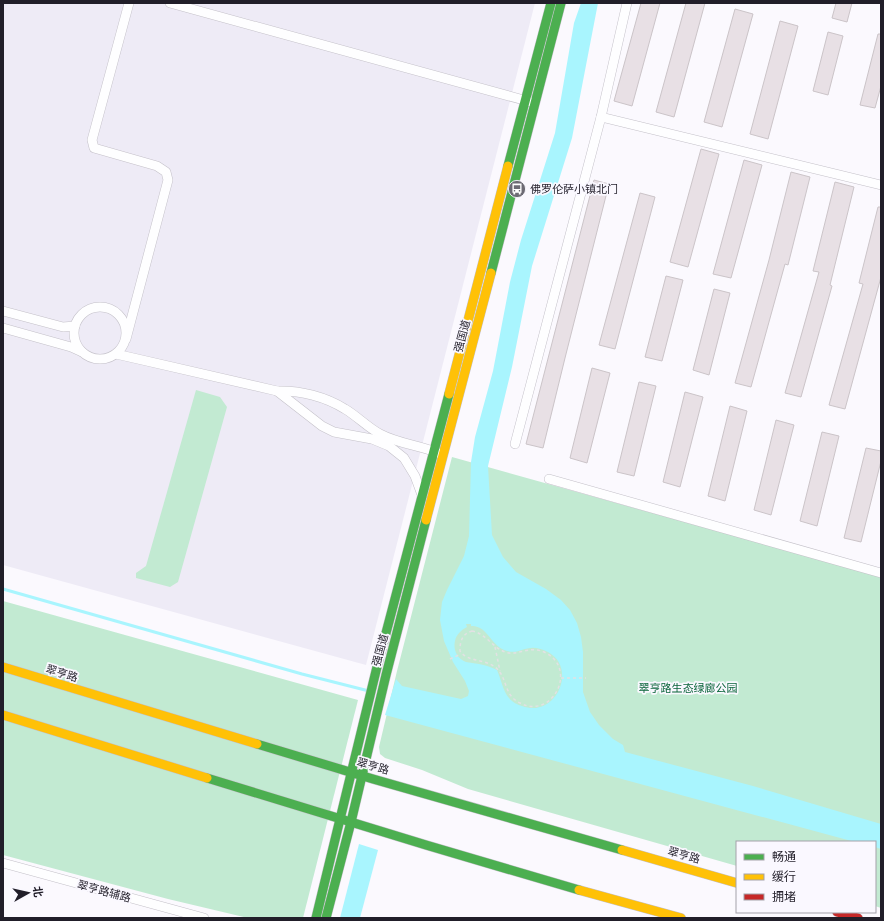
<svg xmlns="http://www.w3.org/2000/svg" width="884" height="921" font-family="'DM Sans','Noto Sans SC',sans-serif">
<style>
.built{fill:#eeebf6}
.green{fill:#c2ead2}
.water{fill:#a9f5fe;fill-rule:evenodd}
.lines{fill:none;stroke-linecap:round;stroke-linejoin:round}
.stream{stroke:#a9f5fe;stroke-width:3}
.building{fill:#e8e0e5;stroke:#cbc4c8}
.street-casing{stroke:#c4c1c9;stroke-width:10}
.fast-casing{stroke:#c4c1c9;stroke-width:10}
.slow-casing{stroke:#c4c1c9;stroke-width:10}
.jam-casing{stroke:#c4c1c9;stroke-width:10}
.path{stroke:#e2e1e3;stroke-width:1.5;stroke-dasharray:3 3;stroke-linecap:butt}
.street{stroke:#fefeff;stroke-width:9}
.fast{stroke:#4caf50;stroke-width:9}
.slow{stroke:#ffc107;stroke-width:9}
.jam{stroke:#c62828;stroke-width:9}
.labels{text-anchor:middle;stroke-width:3.5;stroke-linejoin:round;paint-order:stroke}
.poi-label{font-size:11px;fill:#211e29;stroke:#faf8ff;text-anchor:start}
.street-label{font-size:11px;fill:#211e29;stroke:#faf8ff}
.park-label{font-size:11px;fill:#0a653a;stroke:#faf8ff}
</style>
<rect width="100%" height="100%" fill="#fbf9fe"/>
<path class="built" d="M 3,3 L 535,3 L 366,665 L 3,565 Z"/>
<g class="green">
<path d="M 196,390 L 220,397 L 227,407 L 178,582 L 170,587 L 136,578 L 136,573 L 146,566 Z"/>
<path d="M 452,457 L 881,577 L 881,908 L 875,906 L 875,842 L 737,842 L 737,866 L 468,789 L 422,770 L 385,758 L 380,754 L 379,747 L 397,671 Z"/>
<path d="M 3,601 L 358,700 L 303,918 L 248,918 L 168,899 L 3,855 Z"/>
</g>
<g class="water">
<path d="M 581,3 L 598,3 L 572,138 L 532,266 L 512,367 L 488,466 L 492,535 L 503,557 L 516,572 L 546,589 L 561,600 L 570,610 L 577,623 L 581,637 L 583,652 L 583,692 L 590,712 L 599,725 L 613,739 L 623,745 L 625,752 L 753,786 L 881,824 L 881,849 L 875,847 L 875,842 L 855,842 L 385,715 L 396,679 L 402,686 L 461,699 L 468,696 L 469,691 L 465,681 L 453,662 L 444,641 L 440,620 L 442,602 L 447,590 L 464,556 L 469,536 L 471,462 L 475,437 L 493,371 L 510,282 L 521,240 L 555,133 L 574,23 ZM 466,624 L 471,624 L 471,626 C 488,625 491,647 507,651 C 522,655 527,641 548,652 C 578,668 556,719 522,706 C 518,705 512,702 509,698 C 503,691 501,679 497,670 C 491,667 485,665 479,664 C 474,663 470,663 466,662 C 457,659 453,650 455,641 C 456,635 461,630 467,627 Z"/>
<path d="M 359,844 L 378,850 L 360,918 L 340,918 Z"/>
</g>
<g class="lines">
<path class="stream" d="M 3,589 L 302,674 L 369,691"/>
</g>
<g class="building">
<path d="M 641,3 L 660,3 L 632,106 L 614,101 Z"/>
<path d="M 686,3 L 705,3 L 674,117 L 656,112 Z"/>
<path d="M 836,3 L 852,3 L 847,22 L 832,18 Z"/>
<path d="M 735,9 L 753,14 L 722,127 L 704,122 Z"/>
<path d="M 780,21 L 798,26 L 768,139 L 750,134 Z"/>
<path d="M 828,32 L 843,36 L 828,95 L 813,91 Z"/>
<path d="M 878,34 L 881,34 L 881,86 L 875,108 L 860,105 Z"/>
<path d="M 701,149 L 719,154 L 688,267 L 670,262 Z"/>
<path d="M 744,160 L 762,165 L 731,278 L 713,274 Z"/>
<path d="M 791,172 L 810,177 L 788,265 L 785,264 L 751,387 L 735,383 L 769,260 Z"/>
<path d="M 594,180 L 609,184 L 565,358 L 543,448 L 526,444 Z"/>
<path d="M 835,182 L 854,187 L 830,285 L 832,286 L 801,397 L 785,393 L 819,272 L 813,271 Z"/>
<path d="M 640,193 L 655,197 L 615,349 L 599,345 Z"/>
<path d="M 878,207 L 881,207 L 881,277 L 845,409 L 829,405 L 863,284 L 859,283 Z"/>
<path d="M 666,276 L 683,280 L 662,361 L 645,357 Z"/>
<path d="M 714,289 L 730,293 L 709,375 L 693,370 Z"/>
<path d="M 592,368 L 610,373 L 587,463 L 570,458 Z"/>
<path d="M 639,382 L 656,386 L 634,476 L 617,472 Z"/>
<path d="M 685,392 L 703,397 L 680,487 L 663,482 Z"/>
<path d="M 730,406 L 747,411 L 725,501 L 708,496 Z"/>
<path d="M 776,420 L 794,425 L 771,515 L 754,510 Z"/>
<path d="M 822,432 L 839,436 L 817,526 L 800,521 Z"/>
<path d="M 866,448 L 881,451 L 881,461 L 861,542 L 844,538 Z"/>
</g>
<g class="lines">
<defs>
<g id="street">
<path d="M 170,3 L 531,102"/>
<path d="M 601,117 L 627,3"/>
<circle cx="100" cy="333" r="26"/>
<path d="M 3,311 L 63,327 L 75,326"/>
<path d="M 3,328 L 71,347 L 82,352"/>
<path d="M 126,339 L 168,180 L 166,172 L 157,166 L 94,148 L 92,140 L 129,3"/>
<path d="M 116,354 L 277,391 L 322,426 L 334,432 L 372,439 L 389,446 L 404,458 L 415,476 L 422,495"/>
<path d="M 277,391 C 300,390 326,397 345,409 C 357,416 367,427 380,434 C 399,444 419,445 438,453"/>
<path d="M 515,444 L 601,117 L 881,185"/>
<path d="M 549,479 L 881,573"/>
<path d="M 3,863 L 204,918"/>
</g>
<g id="fast">
<path d="M 508,166 L 551,3"/>
<path d="M 491,273 L 561,3"/>
<path d="M 257,744 L 373,779 L 622,850"/>
<path d="M 207,778 L 426,845 L 579,890"/>
<path d="M 316,918 L 376,671 L 449,394"/>
<path d="M 326,918 L 351,822 L 386,675 L 426,520"/>
</g>
<g id="slow">
<path d="M 449,394 L 508,166"/>
<path d="M 426,520 L 491,273"/>
<path d="M 3,667 L 257,744"/>
<path d="M 3,715 L 207,778"/>
<path d="M 622,850 L 737,883"/>
<path d="M 579,890 L 681,918"/>
</g>
<path id="jam" d="M 837,912 L 858,918"/>
</defs>
<use href="#street" class="street-casing"/>
<use href="#fast" class="fast-casing"/>
<use href="#slow" class="slow-casing"/>
<use href="#jam" class="jam-casing"/>
<g class="path">
<path d="M 472,631 C 485,633 492,647 505,652 C 518,657 529,644 546,653 C 578,670 552,720 520,703 C 503,695 508,677 495,667 C 485,659 467,662 460,651 C 460,641 462,634 472,631 Z"/>
<path d="M 495,647 L 500,671"/>
<path d="M 450,659 L 461,654"/>
<path d="M 561,678 L 586,678"/>
</g>
<use href="#street" class="street"/>
<use href="#fast" class="fast"/>
<use href="#slow" class="slow"/>
<use href="#jam" class="jam"/>
</g>
<defs>
<symbol id="bus-disc" viewBox="-11 -11 22 22"><circle r="9.5" fill="#6d6b74" stroke="#faf8ff"/><path d="M-5-6H5V4H4V6H2V4H-2V6H-4V4H-5ZM-3.5-4V0h7V-4ZM-3.5 1.2v1.5H-2V1.2ZM2 1.2v1.5H3.5V1.2Z" fill="#fff"/></symbol>
</defs>
<g fill-rule="evenodd">
<use href="#bus-disc" x="507" y="179" width="20" height="20"/>
</g>
<g class="labels">
<g class="poi-label">
<text x="530" y="193">佛罗伦萨小镇北门</text>
</g>
<g class="street-label">
<text transform="translate(462 336) rotate(-75)" y="4">强国道</text>
<text transform="translate(380 650) rotate(-75)" y="4">强国道</text>
<text transform="translate(62 673) rotate(17)" y="4">翠亨路</text>
<text transform="translate(373 766) rotate(16)" y="4">翠亨路</text>
<text transform="translate(684 855) rotate(16)" y="4">翠亨路</text>
<text transform="translate(104 891) rotate(15)" y="4">翠亨路辅路</text>
</g>
<g class="park-label">
<text x="688" y="692">翠亨路生态绿廊公园</text>
</g>
</g>
<rect width="884" height="921" fill="none" stroke="#211e29" stroke-width="8"/>
<rect x="736" y="841" width="140" height="72" fill="#faf8ff" stroke="#a3a1a9"/>
<rect x="744" y="854" width="20" height="6" fill="#4caf50" stroke="#a3a1a9"/>
<text x="772" y="861" font-size="12" fill="#211e29">畅通</text>
<rect x="744" y="874" width="20" height="6" fill="#ffc107" stroke="#a3a1a9"/>
<text x="772" y="881" font-size="12" fill="#211e29">缓行</text>
<rect x="744" y="894" width="20" height="6" fill="#c62828" stroke="#a3a1a9"/>
<text x="772" y="901" font-size="12" fill="#211e29">拥堵</text>
<g transform="translate(28 893) rotate(82)" stroke="#faf8ff" stroke-width="3" paint-order="stroke">
<path d="M0-3L7 15L0 10L-7 15Z" fill="#211e29"/>
<text y="-6" font-size="11" font-weight="bold" text-anchor="middle" fill="#211e29">北</text>
</g>
</svg>
